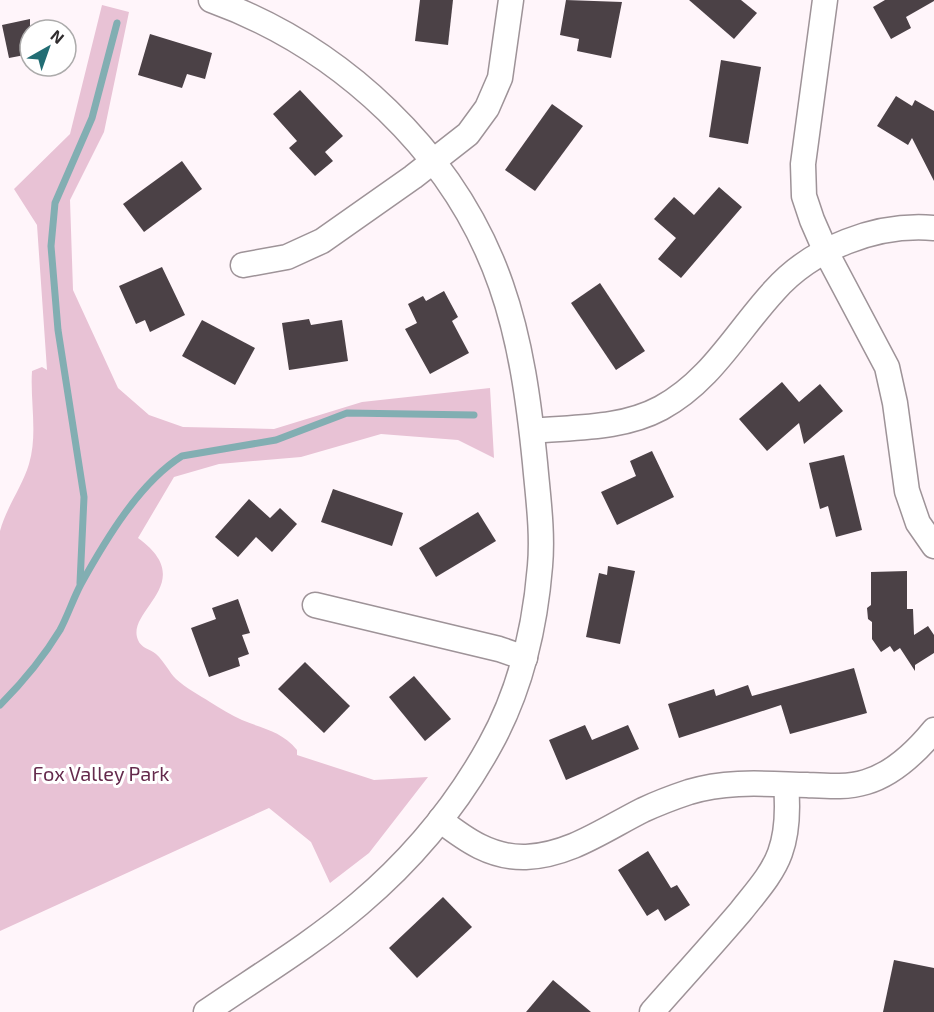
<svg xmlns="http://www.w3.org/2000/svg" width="934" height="1012" font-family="'Exo 2',sans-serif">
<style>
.green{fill:#e8c2d5}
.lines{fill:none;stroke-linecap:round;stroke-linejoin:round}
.stream{stroke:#82aeb2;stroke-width:7}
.building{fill:#4b4146}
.street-casing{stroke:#9e9398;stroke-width:27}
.street{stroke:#fff;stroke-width:24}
.labels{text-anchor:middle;stroke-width:6;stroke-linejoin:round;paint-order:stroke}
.park-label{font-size:20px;fill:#652b4d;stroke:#fff}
</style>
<rect width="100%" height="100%" fill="#fff5fa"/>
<path class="green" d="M 102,5 L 129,12 L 104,132 L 70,200 L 73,290 L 118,388 L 149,415 L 183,427 L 274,429 L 362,402 L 490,388 L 494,458 L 458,440 L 381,434 L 301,457 L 219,464 L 174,477 L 138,538 C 200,583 125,610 138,640 C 141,648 150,649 156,654 C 164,661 169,672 176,679 C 186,688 199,695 210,702 C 220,708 231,715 242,720 C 263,729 282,731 297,750 L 297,755 L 374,780 L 428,777 L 369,853 L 330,883 L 311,842 L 269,808 L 0,931 L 0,531 C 6,508 22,487 29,464 C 38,434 30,402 32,371 L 42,367 L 47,370 L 37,225 L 14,189 L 70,134 Z"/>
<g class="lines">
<g class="stream">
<path d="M 80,583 L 84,497 L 58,330 L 51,246 L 55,203 L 92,118 L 117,23"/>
<path d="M 0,705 C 23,682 43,658 60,630 C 68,615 73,599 81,584 C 105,541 139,483 182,456 L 276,440 L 347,413 L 474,415"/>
</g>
</g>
<g class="building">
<path d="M 420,0 L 453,0 L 448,45 L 415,41 Z"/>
<path d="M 566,0 L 622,2 L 611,58 L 577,51 L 579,39 L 560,35 Z"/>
<path d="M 689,0 L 741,0 L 757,13 L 734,39 Z"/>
<path d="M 885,0 L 934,0 L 934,1 L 906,17 L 911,28 L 891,39 L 873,7 Z"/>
<path d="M 30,19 L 30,54 L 9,58 L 2,25 Z"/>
<path d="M 150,34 L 212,53 L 205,79 L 187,74 L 182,88 L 138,75 Z"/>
<path d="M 721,60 L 761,67 L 748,144 L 709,137 Z"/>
<path d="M 300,90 L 343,136 L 325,152 L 333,161 L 315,176 L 289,148 L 297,141 L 273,114 Z"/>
<path d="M 896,96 L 912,106 L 915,100 L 934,111 L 934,181 L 912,138 L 908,145 L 877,126 Z"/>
<path d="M 552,104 L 583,126 L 535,191 L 505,170 Z"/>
<path d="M 182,161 L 202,189 L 144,232 L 123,204 Z"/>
<path d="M 719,187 L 742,207 L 681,278 L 658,259 L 676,238 L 654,219 L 674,197 L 694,215 Z"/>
<path d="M 162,267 L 185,315 L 150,332 L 145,320 L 136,324 L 119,286 Z"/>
<path d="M 600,283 L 645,351 L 616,370 L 571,303 Z"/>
<path d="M 444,291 L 458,317 L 452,321 L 469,353 L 430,374 L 405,329 L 417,323 L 408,304 L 423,296 L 426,301 Z"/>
<path d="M 309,319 L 311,325 L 342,320 L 348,361 L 289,370 L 282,323 Z"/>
<path d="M 202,320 L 255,348 L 235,385 L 182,356 Z"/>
<path d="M 782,382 L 799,402 L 820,384 L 843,411 L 804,444 L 799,423 L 767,451 L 739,419 Z"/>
<path d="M 652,451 L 674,497 L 617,525 L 601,492 L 636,476 L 630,461 Z"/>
<path d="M 844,455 L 862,530 L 836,537 L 828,506 L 820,509 L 809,463 Z"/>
<path d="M 333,489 L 403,513 L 392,546 L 321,522 Z"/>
<path d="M 249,499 L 270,518 L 280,508 L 297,524 L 272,552 L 256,537 L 238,557 L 215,537 Z"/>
<path d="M 478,512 L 496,541 L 436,577 L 419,548 Z"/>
<path d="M 608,566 L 635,571 L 620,644 L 586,637 L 599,573 L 607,575 Z"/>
<path d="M 907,571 L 907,609 L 913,609 L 914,635 L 928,626 L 934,635 L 934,653 L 915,665 L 915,671 L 900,648 L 894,652 L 890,646 L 881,652 L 872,639 L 872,622 L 868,619 L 867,608 L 871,605 L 871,572 Z"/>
<path d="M 238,599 L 250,633 L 242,635 L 249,654 L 238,658 L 240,666 L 209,677 L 191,628 L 216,619 L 212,608 Z"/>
<path d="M 305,662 L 350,706 L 324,733 L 278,689 Z"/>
<path d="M 854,668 L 867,713 L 790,734 L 781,705 L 679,738 L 668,704 L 714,689 L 716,696 L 748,685 L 752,696 Z"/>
<path d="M 414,676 L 451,719 L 425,741 L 389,697 Z"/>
<path d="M 585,725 L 592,740 L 628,725 L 639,749 L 566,780 L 549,740 Z"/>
<path d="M 648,851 L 671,888 L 677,885 L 690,905 L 665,921 L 658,909 L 647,916 L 618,870 Z"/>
<path d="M 443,897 L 472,927 L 417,978 L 389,948 Z"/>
<path d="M 894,960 L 934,968 L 934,1012 L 883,1012 Z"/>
<path d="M 553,980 L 591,1012 L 526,1012 Z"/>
</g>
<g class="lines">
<defs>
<g id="street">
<path d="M 825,0 L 803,164 L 804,196 L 812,220 L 826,252 L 887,367 L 895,403 L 907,491 L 918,523 L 934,546"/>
<path d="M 243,265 L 287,257 L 322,241 L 413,177 L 468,134 L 487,108 L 500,78 L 511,0"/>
<path d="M 532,431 C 575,427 622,429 661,408 C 711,381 737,331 774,291 C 812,248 877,223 934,228"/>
<path d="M 315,605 L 499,649 L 525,658"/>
<path d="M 440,820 C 466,840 491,858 526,857 C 570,855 605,829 643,810 C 658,803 674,797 689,792 C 728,780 767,784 807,785 C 826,786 847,788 866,782 C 893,774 916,752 934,730"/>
<path d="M 206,1012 C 257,977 312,944 359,904 C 411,860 457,805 490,745 C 520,691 535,628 540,566 C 543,532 538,497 535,463 C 529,403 521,342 501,285 C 455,153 341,47 211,0"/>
<path d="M 652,1012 C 682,978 712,945 741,911 C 755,893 772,875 780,853 C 788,831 788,808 786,785"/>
</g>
</defs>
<use href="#street" class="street-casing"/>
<use href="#street" class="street"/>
</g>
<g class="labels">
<g class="park-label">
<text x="101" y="781">Fox Valley Park</text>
</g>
</g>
<g transform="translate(48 48) rotate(40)"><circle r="28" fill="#ffffff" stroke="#acabab" stroke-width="1.5"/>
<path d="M0-4.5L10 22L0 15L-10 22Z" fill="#226d74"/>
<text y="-9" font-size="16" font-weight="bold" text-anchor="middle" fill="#302c2e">N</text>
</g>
</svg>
